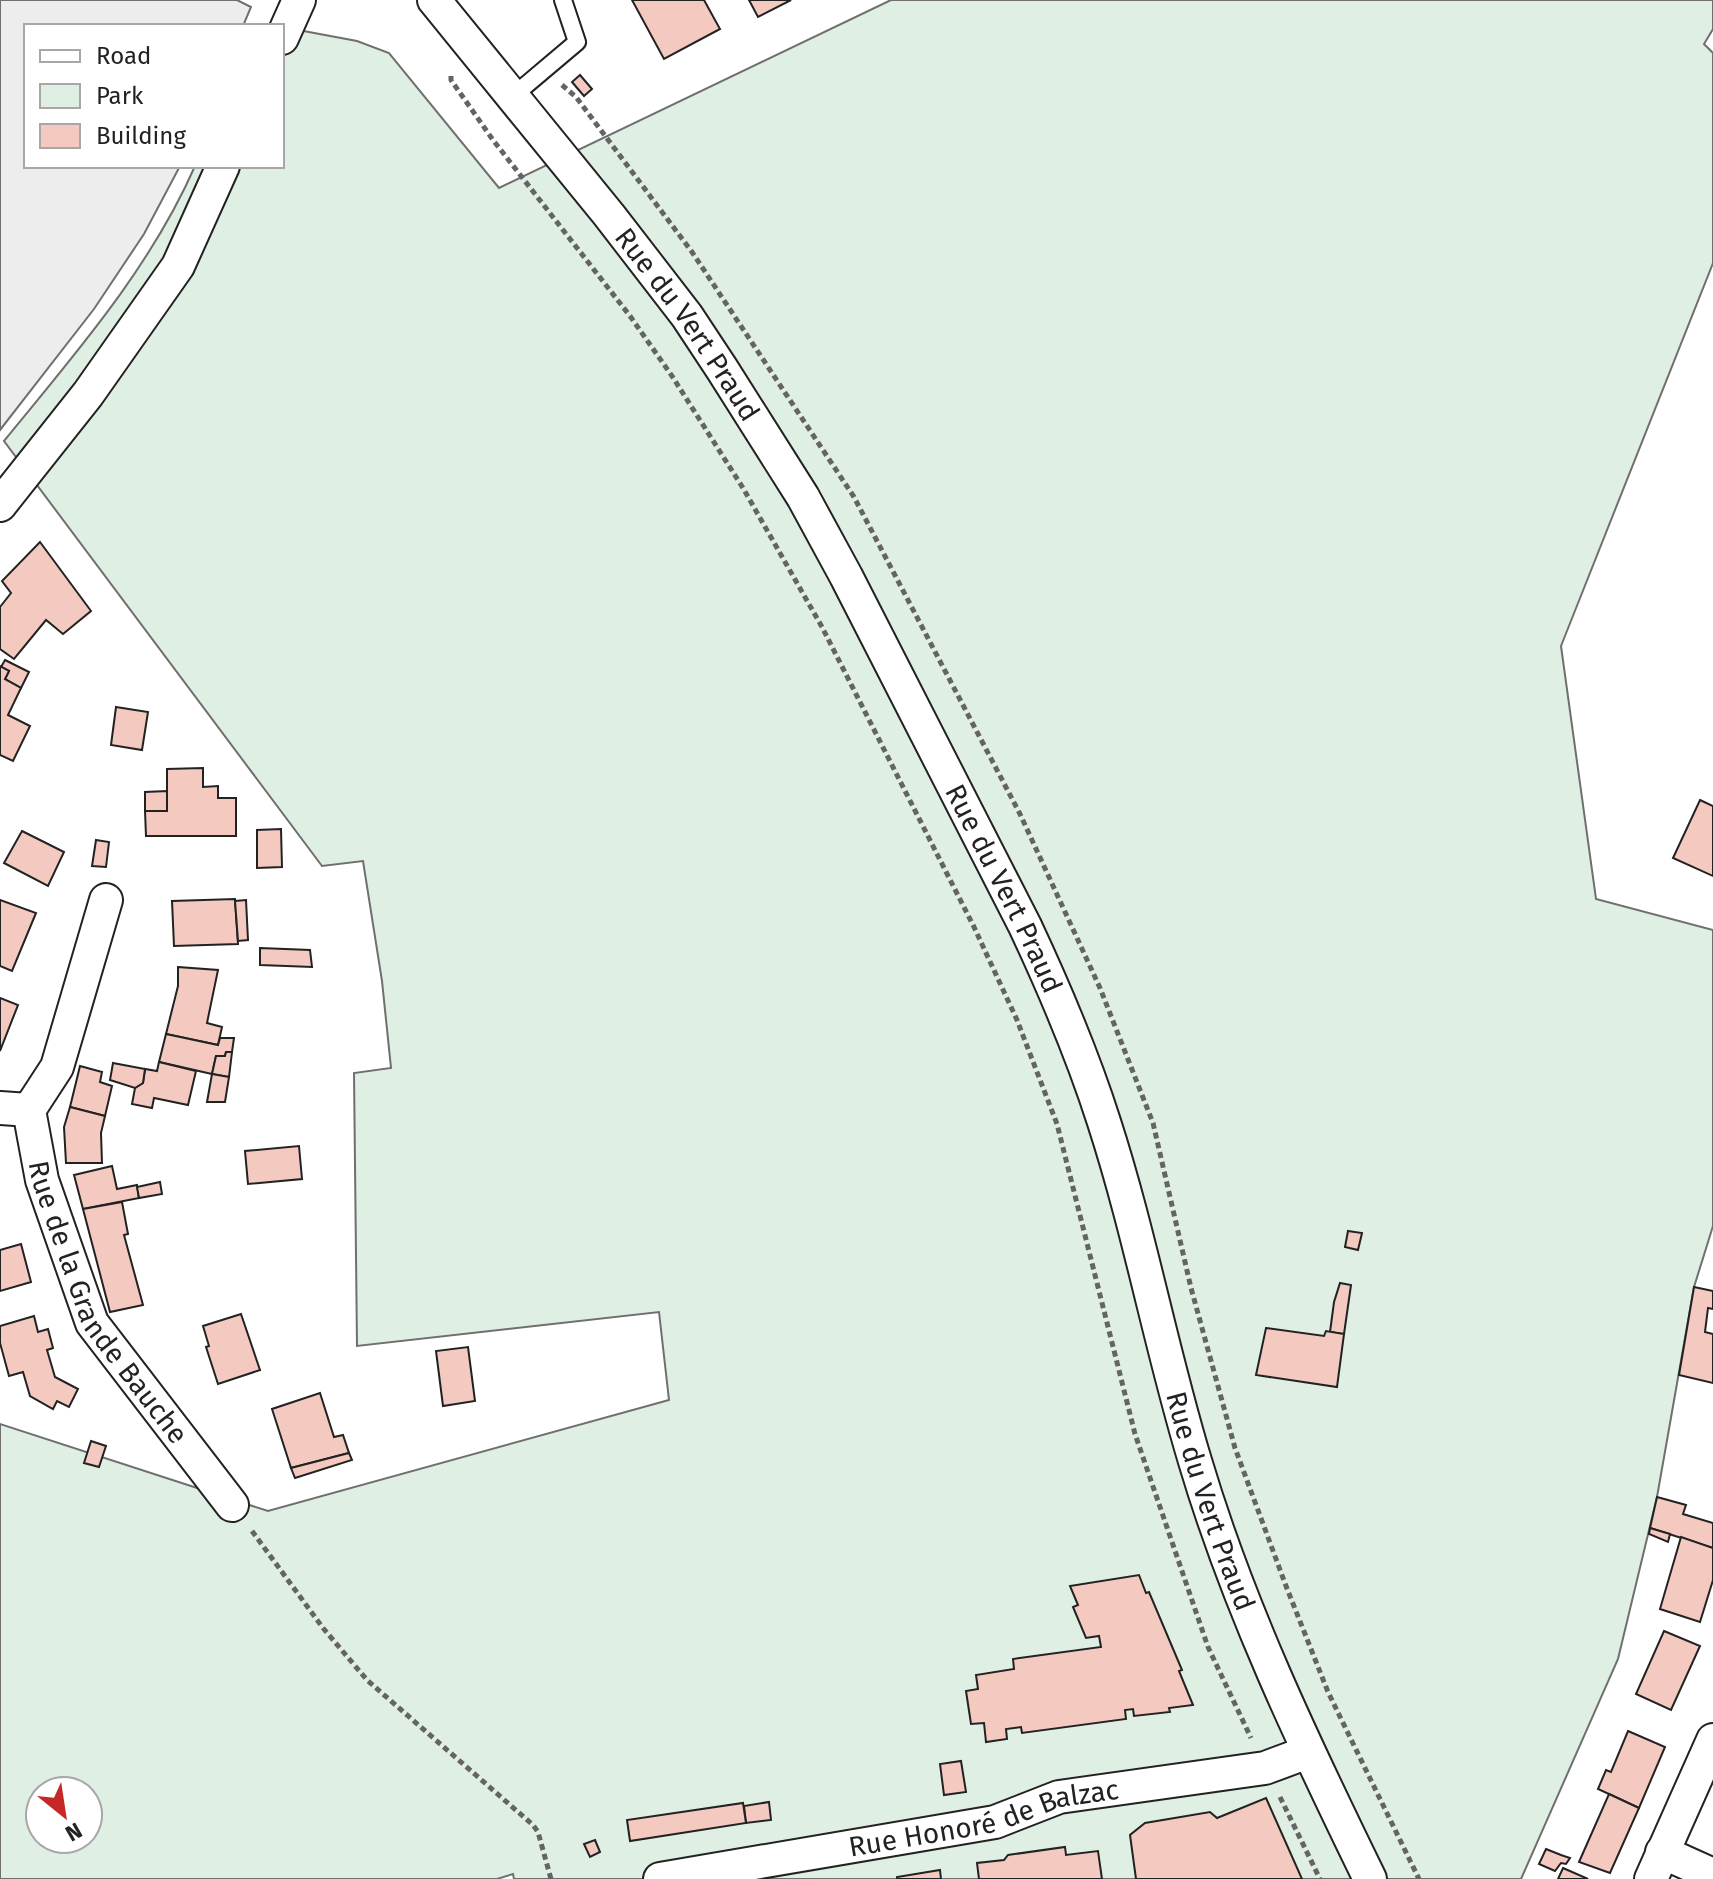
<svg xmlns="http://www.w3.org/2000/svg" width="1713" height="1879" font-family="'Fira Sans',sans-serif">
<style>
.green{fill:#e0efe3;stroke:#6f6f6f;stroke-width:2;fill-rule:evenodd}
.parking{fill:#ededed;stroke:#6f6f6f;stroke-width:2}
.building{fill:#f3c9c0;stroke:#222;stroke-width:2}
.lines{fill:none;stroke-linecap:round;stroke-linejoin:round}
.lane-casing{stroke:#222;stroke-width:20}
.street-casing{stroke:#222;stroke-width:36}
.path{stroke:#646464;stroke-width:5;stroke-dasharray:6 4;stroke-linecap:butt}
.lane{stroke:#fff;stroke-width:16}
.street{stroke:#fff;stroke-width:32}
.labels{text-anchor:middle;stroke-width:6;stroke-linejoin:round;paint-order:stroke}
.street-label{font-size:28px;fill:#222;stroke:#fff}
</style>
<rect width="100%" height="100%" fill="#fff"/>
<path class="green" d="M 891,0 L 1713,0 L 1713,29 L 1704,44 L 1713,53 L 1713,263 L 1561,646 L 1596,899 L 1713,930 L 1713,1226 L 1694,1287 L 1657,1497 L 1618,1659 L 1521,1879 L 514,1879 L 513,1874 L 497,1879 L 0,1879 L 0,1424 L 268,1511 L 669,1400 L 659,1312 L 357,1346 L 354,1073 L 391,1068 L 382,981 L 363,861 L 322,866 L 4,441 C 74,355 150,269 195,166 L 282,166 L 282,27 L 357,41 L 389,53 L 499,188 ZM 40,1791 L 88,1791 L 88,1839 L 40,1839 Z"/>
<path class="parking" d="M 0,0 L 237,0 L 251,7 L 243,26 L 26,26 L 26,166 L 180,166 L 144,234 L 94,309 L 0,430 Z"/>
<g class="building">
<path d="M 632,0 L 704,0 L 720,29 L 664,59 Z"/>
<path d="M 749,0 L 791,0 L 758,17 Z"/>
<path d="M 580,75 L 592,89 L 584,96 L 572,82 Z"/>
<path d="M 40,542 L 91,611 L 63,634 L 46,620 L 14,659 L 0,649 L 0,607 L 11,593 L 2,581 Z"/>
<path d="M 5,660 L 29,672 L 21,688 L 5,679 L 9,671 L 1,667 Z"/>
<path d="M 0,666 L 9,671 L 5,679 L 21,688 L 8,715 L 30,726 L 13,761 L 0,755 Z"/>
<path d="M 116,707 L 148,712 L 142,750 L 111,745 Z"/>
<path d="M 203,768 L 203,787 L 218,786 L 218,798 L 236,798 L 236,836 L 146,836 L 145,811 L 167,811 L 167,769 Z"/>
<path d="M 167,791 L 167,811 L 145,811 L 145,792 Z"/>
<path d="M 1700,800 L 1713,806 L 1713,876 L 1673,858 Z"/>
<path d="M 281,829 L 282,867 L 257,868 L 257,830 Z"/>
<path d="M 22,831 L 64,852 L 48,886 L 4,863 Z"/>
<path d="M 96,840 L 109,842 L 106,867 L 92,866 Z"/>
<path d="M 235,899 L 238,944 L 174,946 L 172,901 Z"/>
<path d="M 0,900 L 36,913 L 12,971 L 0,966 Z"/>
<path d="M 246,900 L 248,940 L 238,941 L 235,901 Z"/>
<path d="M 260,948 L 310,950 L 312,967 L 260,965 Z"/>
<path d="M 178,967 L 218,970 L 207,1023 L 222,1027 L 218,1045 L 166,1034 L 178,986 Z"/>
<path d="M 0,998 L 18,1005 L 0,1051 Z"/>
<path d="M 166,1034 L 218,1045 L 220,1038 L 234,1038 L 232,1052 L 226,1052 L 225,1056 L 216,1056 L 212,1074 L 159,1062 Z"/>
<path d="M 226,1052 L 232,1052 L 229,1077 L 212,1074 L 216,1056 L 225,1056 Z"/>
<path d="M 159,1062 L 196,1071 L 188,1105 L 154,1098 L 152,1108 L 132,1104 L 135,1088 L 143,1083 L 145,1069 L 157,1071 Z"/>
<path d="M 113,1063 L 145,1069 L 143,1083 L 135,1088 L 110,1080 Z"/>
<path d="M 80,1066 L 102,1072 L 100,1082 L 112,1086 L 105,1116 L 70,1107 Z"/>
<path d="M 212,1074 L 229,1077 L 225,1102 L 207,1102 Z"/>
<path d="M 70,1107 L 105,1116 L 101,1133 L 102,1163 L 66,1163 L 64,1127 Z"/>
<path d="M 299,1146 L 302,1179 L 248,1184 L 245,1151 Z"/>
<path d="M 112,1166 L 117,1189 L 137,1185 L 139,1198 L 83,1209 L 74,1175 Z"/>
<path d="M 160,1182 L 162,1194 L 139,1198 L 137,1187 Z"/>
<path d="M 122,1202 L 128,1234 L 124,1235 L 143,1305 L 110,1312 L 83,1209 Z"/>
<path d="M 1348,1231 L 1362,1233 L 1358,1250 L 1345,1247 Z"/>
<path d="M 21,1244 L 31,1282 L 0,1291 L 0,1250 Z"/>
<path d="M 1340,1283 L 1351,1285 L 1344,1334 L 1330,1332 L 1334,1302 Z"/>
<path d="M 1694,1287 L 1713,1291 L 1713,1309 L 1708,1308 L 1705,1332 L 1713,1334 L 1713,1383 L 1679,1375 Z"/>
<path d="M 241,1314 L 260,1370 L 218,1384 L 206,1347 L 209,1346 L 203,1326 Z"/>
<path d="M 34,1316 L 38,1332 L 48,1329 L 53,1348 L 47,1350 L 55,1377 L 78,1389 L 69,1407 L 57,1401 L 53,1409 L 30,1396 L 23,1372 L 9,1376 L 0,1343 L 0,1326 Z"/>
<path d="M 1266,1328 L 1324,1336 L 1326,1331 L 1344,1334 L 1337,1387 L 1256,1375 Z"/>
<path d="M 468,1347 L 475,1401 L 443,1406 L 436,1351 Z"/>
<path d="M 320,1393 L 334,1437 L 343,1435 L 349,1453 L 291,1468 L 272,1409 Z"/>
<path d="M 91,1441 L 106,1446 L 99,1467 L 84,1463 Z"/>
<path d="M 349,1453 L 352,1460 L 295,1478 L 291,1468 Z"/>
<path d="M 1657,1497 L 1686,1505 L 1683,1514 L 1713,1523 L 1713,1548 L 1650,1528 Z"/>
<path d="M 1650,1528 L 1670,1534 L 1668,1542 L 1649,1534 Z"/>
<path d="M 1681,1537 L 1713,1548 L 1713,1580 L 1700,1622 L 1660,1609 Z"/>
<path d="M 1139,1575 L 1146,1593 L 1149,1592 L 1182,1670 L 1179,1671 L 1193,1705 L 1169,1708 L 1170,1712 L 1134,1716 L 1133,1709 L 1125,1710 L 1126,1719 L 1022,1733 L 1021,1727 L 1006,1729 L 1007,1739 L 986,1742 L 984,1723 L 971,1724 L 966,1691 L 978,1689 L 976,1675 L 1014,1669 L 1013,1659 L 1101,1647 L 1099,1636 L 1086,1638 L 1073,1607 L 1078,1605 L 1070,1586 Z"/>
<path d="M 1664,1631 L 1700,1646 L 1671,1710 L 1636,1694 Z"/>
<path d="M 1628,1731 L 1665,1747 L 1639,1808 L 1598,1789 L 1606,1770 L 1611,1772 Z"/>
<path d="M 961,1761 L 966,1792 L 944,1795 L 940,1764 Z"/>
<path d="M 1609,1794 L 1639,1808 L 1610,1873 L 1579,1862 Z"/>
<path d="M 1266,1798 L 1302,1879 L 1136,1879 L 1130,1835 L 1145,1823 L 1210,1812 L 1217,1818 Z"/>
<path d="M 769,1802 L 771,1820 L 746,1823 L 744,1806 Z"/>
<path d="M 743,1803 L 746,1823 L 630,1841 L 627,1820 Z"/>
<path d="M 595,1840 L 600,1852 L 590,1857 L 584,1844 Z"/>
<path d="M 1065,1847 L 1066,1855 L 1098,1851 L 1102,1879 L 979,1879 L 977,1863 L 1004,1860 L 1008,1855 Z"/>
<path d="M 1546,1849 L 1561,1855 L 1570,1858 L 1566,1864 L 1561,1863 L 1555,1871 L 1539,1864 Z"/>
<path d="M 1563,1868 L 1588,1879 L 1558,1879 Z"/>
<path d="M 940,1870 L 941,1879 L 897,1879 L 897,1877 Z"/>
</g>
<g class="lines">
<defs>
<path id="lane" d="M 513,96 L 577,42 L 563,0"/>
<g id="street">
<path id="s1" d="M 434,0 L 609,215 L 687,316 L 722,369 L 803,497 L 846,576 L 1025,926 C 1055,990 1083,1056 1104,1122 C 1140,1233 1161,1349 1195,1461 C 1238,1606 1304,1744 1370,1879"/>
<path d="M 282,38 L 299,0"/>
<path d="M 0,505 L 88,394 L 178,266 L 223,166"/>
<path id="s2" d="M 0,1108 L 29,1110 L 42,1180 L 92,1323 L 232,1505"/>
<path d="M 29,1110 L 57,1067 L 106,900"/>
<path d="M 1662,1852 L 1713,1875"/>
<path id="s3" d="M 660,1879 L 995,1822 L 1059,1797 L 1265,1768 L 1308,1752"/>
<path d="M 1651,1879 L 1713,1740"/>
</g>
</defs>
<use href="#lane" class="lane-casing"/>
<use href="#street" class="street-casing"/>
<g class="path">
<path d="M 451,76 L 451,80 L 493,140 L 630,316 L 672,376 L 743,488 L 822,627 L 974,927 L 1017,1020 L 1057,1124 L 1135,1434 L 1208,1647 L 1251,1738"/>
<path d="M 562,85 L 576,97 L 692,252 L 854,497 L 1020,814 L 1100,988 L 1153,1123 L 1191,1288 L 1235,1448 L 1286,1586 L 1328,1692 L 1419,1879"/>
<path d="M 252,1531 L 323,1628 L 367,1680 L 533,1825 L 538,1832 L 551,1879"/>
<path d="M 1280,1797 L 1320,1879"/>
</g>
<use href="#lane" class="lane"/>
<use href="#street" class="street"/>
</g>
<g class="labels">
<g class="street-label">
<text dy="10" stroke="none"><textPath href="#s1" startOffset="412">Rue du Vert Praud</textPath></text>
<text dy="10" stroke="none"><textPath href="#s1" startOffset="1060">Rue du Vert Praud</textPath></text>
<text dy="10" stroke="none"><textPath href="#s2" startOffset="240">Rue de la Grande Bauche</textPath></text>
<text dy="10" stroke="none"><textPath href="#s1" startOffset="1708">Rue du Vert Praud</textPath></text>
<text dy="10" stroke="none"><textPath href="#s3" startOffset="330">Rue Honoré de Balzac</textPath></text>
</g>
</g>
<rect x="24" y="24" width="260" height="144" fill="#ffffff" stroke="#a7a7a7" stroke-width="2"/>
<rect x="40" y="50" width="40" height="12" fill="#ffffff" stroke="#a7a7a7" stroke-width="2"/>
<text x="96" y="64" font-size="24" fill="#222222">Road</text>
<rect x="40" y="84" width="40" height="24" fill="#e0efe3" stroke="#a7a7a7" stroke-width="2"/>
<text x="96" y="104" font-size="24" fill="#222222">Park</text>
<rect x="40" y="124" width="40" height="24" fill="#f3c9c0" stroke="#a7a7a7" stroke-width="2"/>
<text x="96" y="144" font-size="24" fill="#222222">Building</text>
<g transform="translate(64 1815) rotate(150)"><circle r="38" fill="#ffffff" stroke="#a7a7a7" stroke-width="2"/>
<path d="M0-6L14 30L0 20L-14 30Z" fill="#c62828"/>
<text y="-12" font-size="22" font-weight="bold" text-anchor="middle" fill="#222222">N</text>
</g>
</svg>
